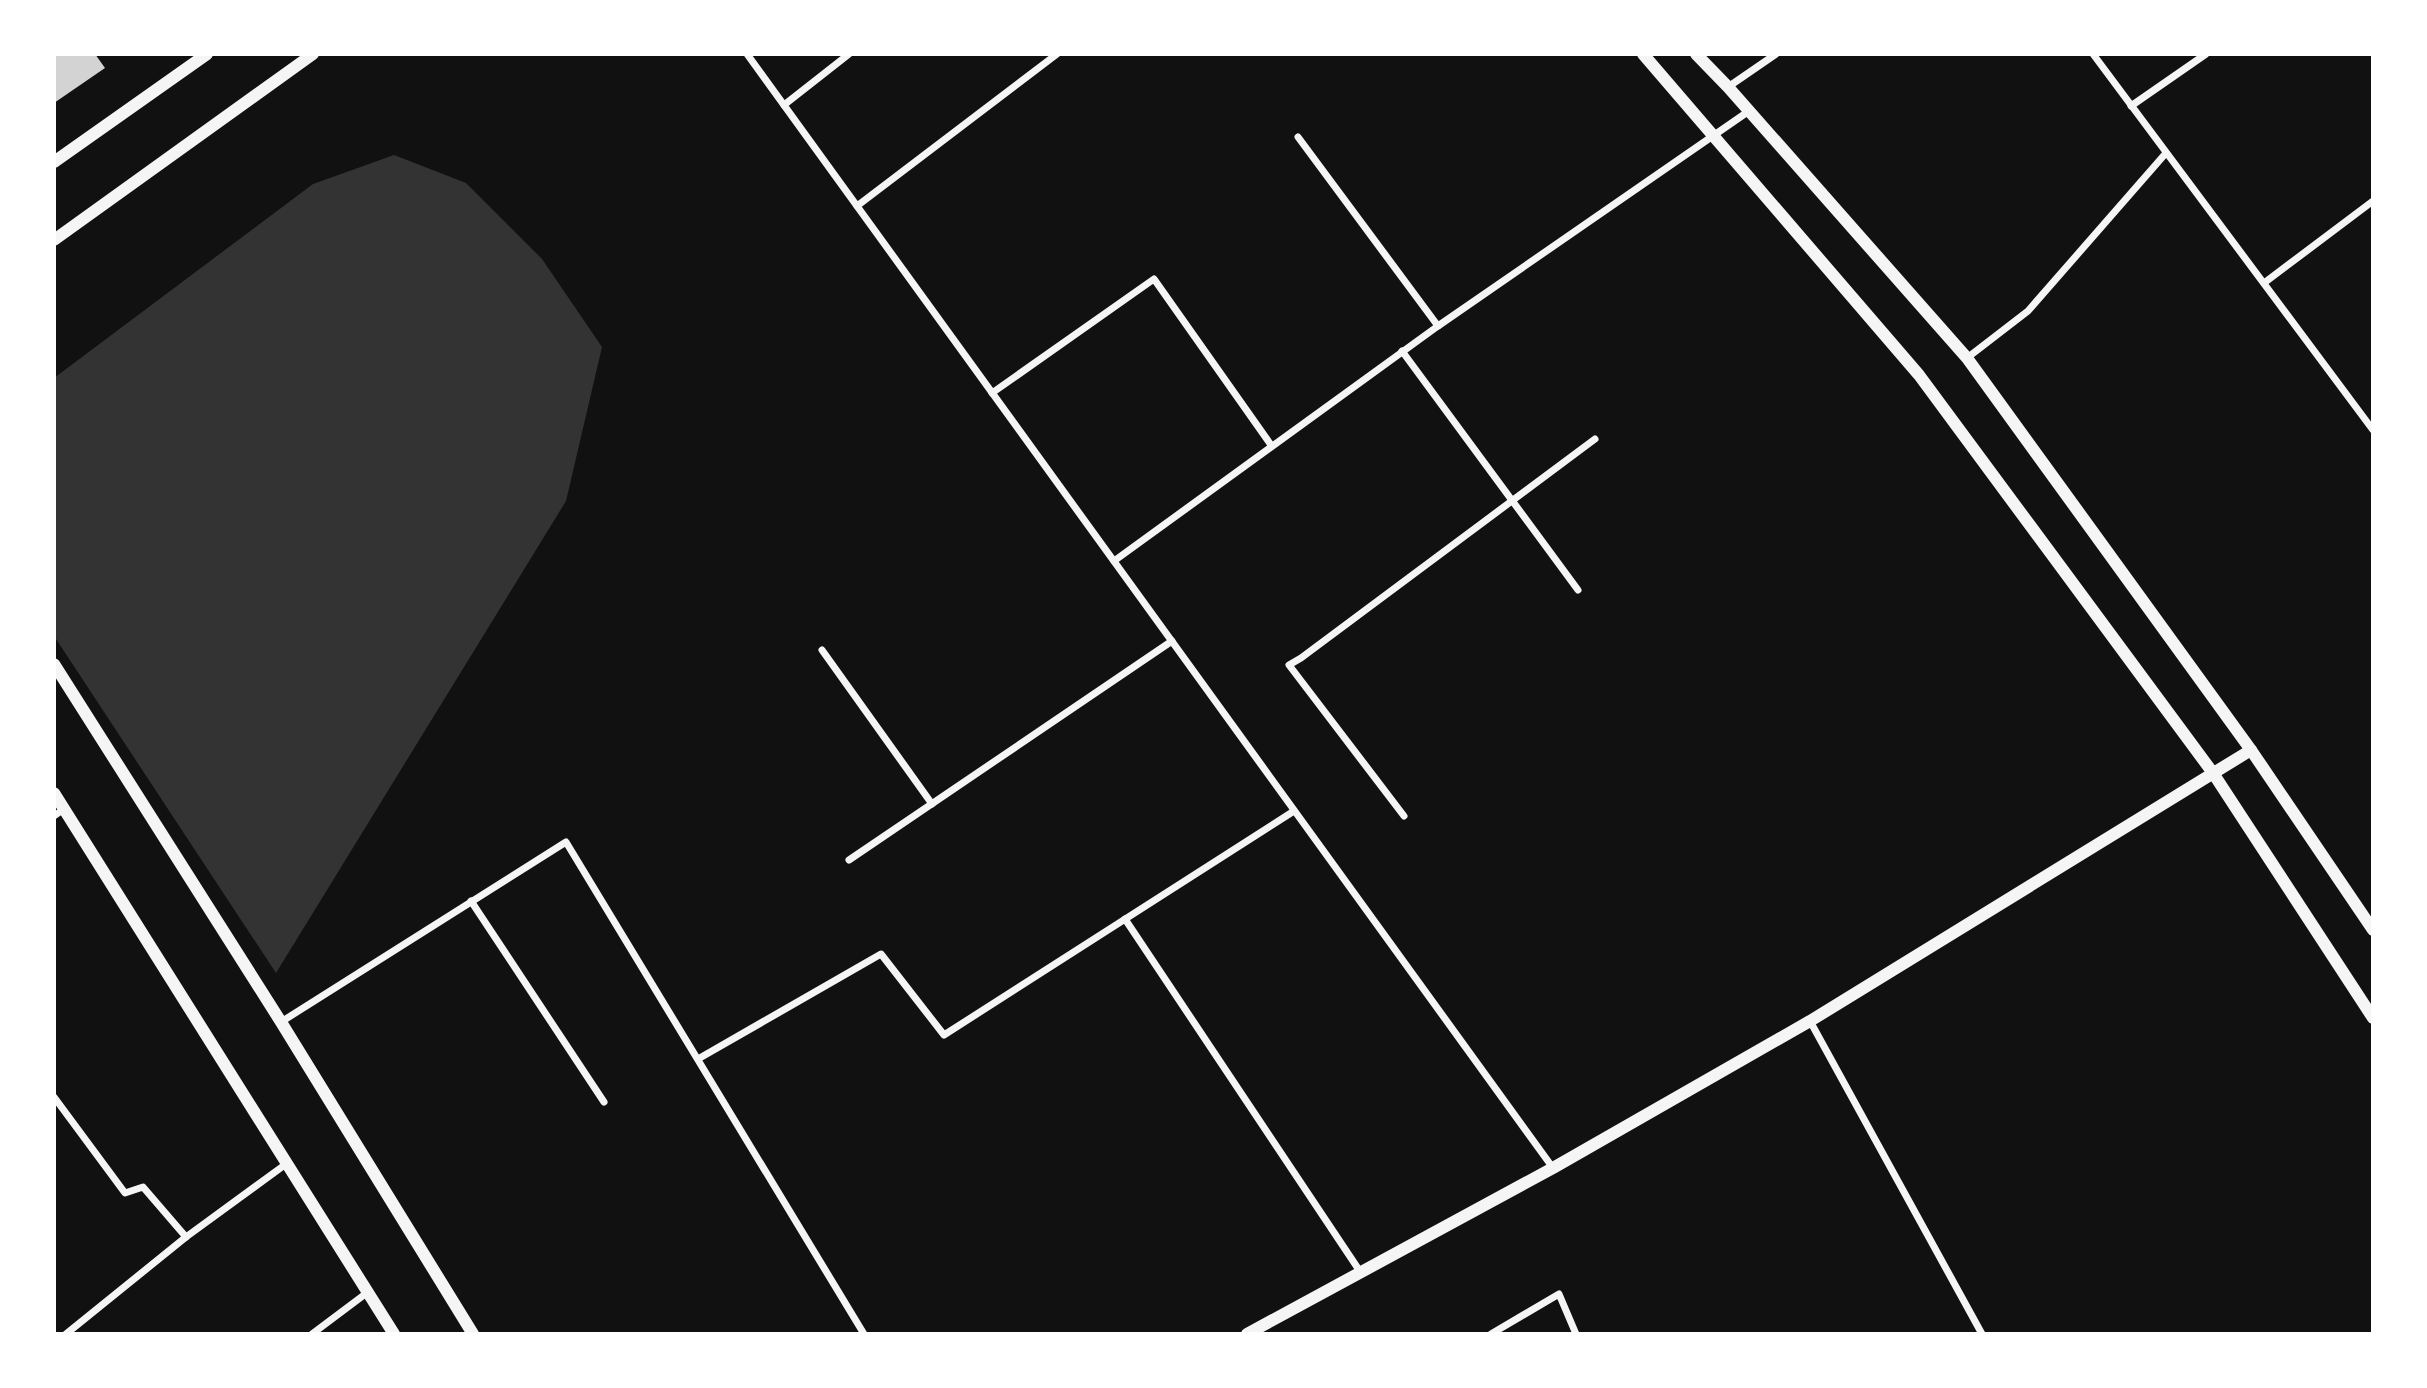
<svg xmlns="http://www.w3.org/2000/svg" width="2427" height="1388" font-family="'Varela Round',sans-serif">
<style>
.water{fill:#333}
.building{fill:#d3d3d3}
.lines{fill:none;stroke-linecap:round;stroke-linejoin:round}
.minor{stroke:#f5f5f5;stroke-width:7}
.tertiary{stroke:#f5f5f5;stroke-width:12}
</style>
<rect width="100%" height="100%" fill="#111"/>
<path class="water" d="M 394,155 L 466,183 L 542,259 L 602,347 L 566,501 L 276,973 L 54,636 L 54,378 L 313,184 Z"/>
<path class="building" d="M 54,54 L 95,54 L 105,68 L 54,103 Z"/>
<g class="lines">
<g class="minor">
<path d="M 747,54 L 1553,1168"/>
<path d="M 2093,54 L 2373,430"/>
<path d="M 1728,87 L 1776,54"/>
<path d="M 784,105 L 849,54"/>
<path d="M 2131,106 L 2206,54"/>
<path d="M 1298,137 L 1438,326"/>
<path d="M 857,206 L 1057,54"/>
<path d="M 2264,283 L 2373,201"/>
<path d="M 1402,351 L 1578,590"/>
<path d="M 1967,358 L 2028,311 L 2166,153"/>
<path d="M 992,393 L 1154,279 L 1271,445"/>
<path d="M 1114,561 L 1438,326 L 1749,111"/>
<path d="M 822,650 L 932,804"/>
<path d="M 54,816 L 64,809"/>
<path d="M 1404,816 L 1289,665 L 1301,658 L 1595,439"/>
<path d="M 849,860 L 1172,641"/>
<path d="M 471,901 L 604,1102"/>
<path d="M 1125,919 L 1361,1273"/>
<path d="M 1810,1021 L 1982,1334"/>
<path d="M 281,1022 L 566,842 L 864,1334"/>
<path d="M 698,1059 L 881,954 L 944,1035 L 1294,811"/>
<path d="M 54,1097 L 125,1193 L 143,1187 L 186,1237"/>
<path d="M 66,1334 L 186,1237 L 286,1164"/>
<path d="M 312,1334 L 368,1292"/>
<path d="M 1491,1334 L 1559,1294 L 1576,1334"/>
</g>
<g class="tertiary">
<path d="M 1643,54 L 1919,375 L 2213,773 L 2373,1018"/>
<path d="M 1696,54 L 1728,87 L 1967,358 L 2251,750 L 2373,930"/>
<path d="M 54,162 L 207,54"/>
<path d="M 54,240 L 313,54"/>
<path d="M 54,664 L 281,1022 L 473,1334"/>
<path d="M 54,793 L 394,1334"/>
<path d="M 1247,1334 L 1553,1168 L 1810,1021 L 2251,750"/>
</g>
</g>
<rect width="2427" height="1388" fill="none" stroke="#ffffff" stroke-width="112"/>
</svg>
